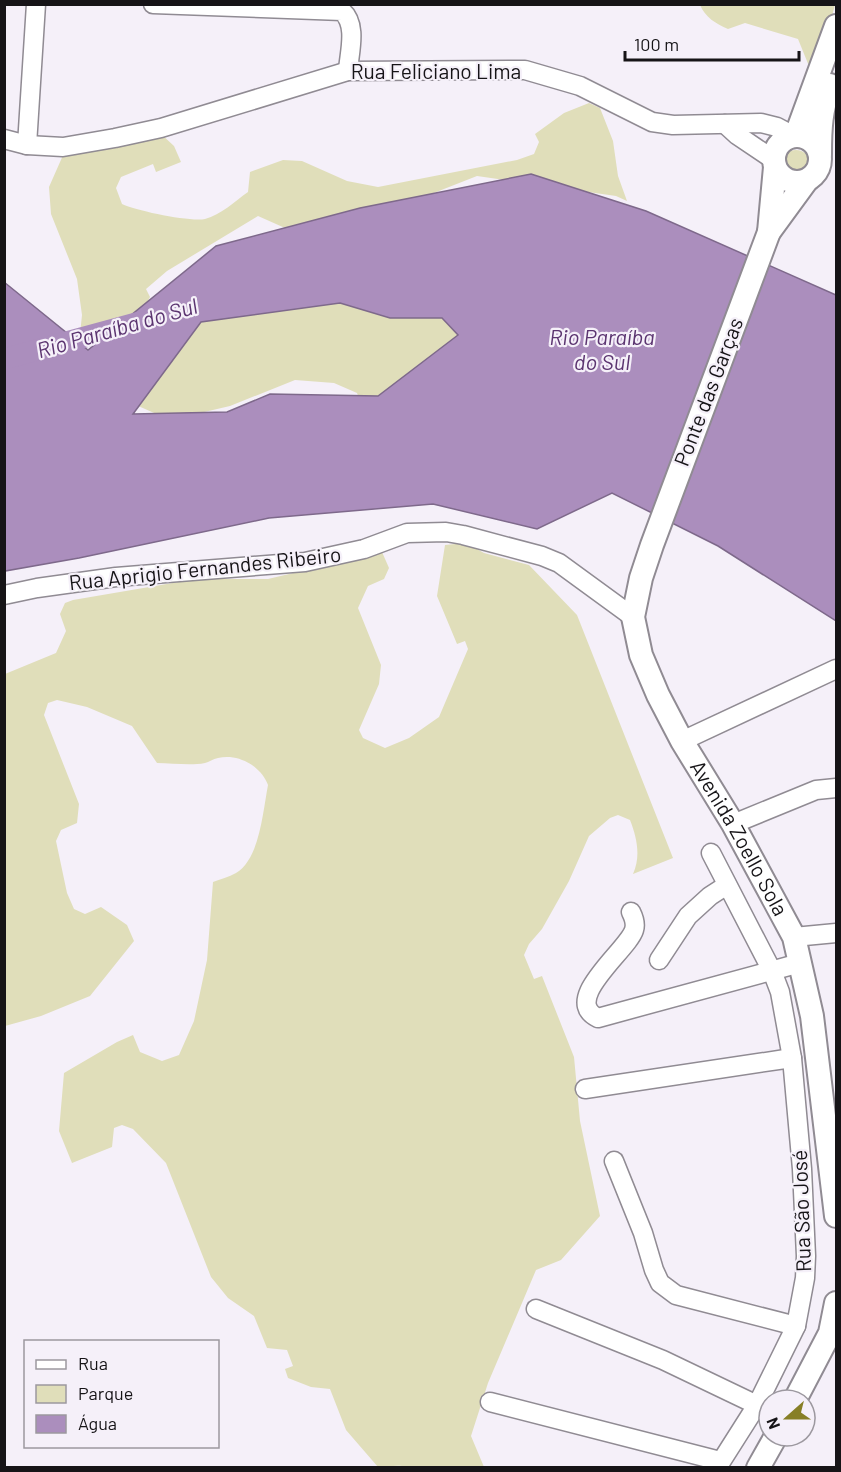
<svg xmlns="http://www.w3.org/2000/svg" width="841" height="1472" font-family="Barlow,sans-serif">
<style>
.green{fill:#e0deba}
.water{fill:#ab8ebd;stroke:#7e698b;stroke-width:1.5;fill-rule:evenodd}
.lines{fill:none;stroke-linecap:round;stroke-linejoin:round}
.river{stroke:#ab8ebd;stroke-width:21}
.minor-casing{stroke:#908b93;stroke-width:21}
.major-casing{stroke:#908b93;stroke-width:26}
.minor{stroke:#fff;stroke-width:18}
.major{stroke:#fff;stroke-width:22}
.labels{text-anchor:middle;stroke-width:4.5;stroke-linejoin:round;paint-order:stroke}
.street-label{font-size:21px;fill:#161417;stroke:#f5f0f9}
.water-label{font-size:22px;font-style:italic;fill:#5b3470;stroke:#f5f0f9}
</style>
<rect width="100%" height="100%" fill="#f5f0f9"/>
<g class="green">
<path d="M 700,5 L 835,5 L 821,55 L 811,71 L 798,39 L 745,23 L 728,29 C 716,24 705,17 700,5 Z"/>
<path d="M 589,103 L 600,108 L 613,141 L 618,176 L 627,201 L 616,196 L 477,176 L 388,211 L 303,236 L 258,216 L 167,271 L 146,289 L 150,297 C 137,324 109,332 83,342 L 80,334 L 82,315 L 77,279 L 51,214 L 49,187 L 64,153 L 160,133 L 174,146 L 181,162 L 156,172 L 153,164 L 121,177 L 116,188 L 122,204 C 137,211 190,222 205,219 C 221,215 235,201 248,192 L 250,172 L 283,160 L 302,161 L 347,181 L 378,187 L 517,160 L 534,154 L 539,142 L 535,134 L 564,113 Z"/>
<circle cx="796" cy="164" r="14"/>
<path d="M 323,284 L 491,330 L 363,409 L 357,393 L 334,383 L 295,380 L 230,406 L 170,420 L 136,405 L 179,323 Z"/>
<path d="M 466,543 L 484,553 L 529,565 L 577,615 L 673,858 L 633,874 C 641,856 637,838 630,820 L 618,815 L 610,818 L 589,836 L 569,881 L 542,929 L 529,944 L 524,955 L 534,979 L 542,976 L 574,1057 L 580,1121 L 600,1216 L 561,1260 L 536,1270 L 488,1383 L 471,1436 L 484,1467 C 456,1467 429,1467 402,1466 C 395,1465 387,1467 378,1467 L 346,1430 L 330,1389 L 311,1387 L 288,1378 L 285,1369 L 293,1366 L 287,1350 L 267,1348 L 254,1316 L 228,1298 L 211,1277 L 166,1163 L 133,1129 L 122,1125 L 114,1128 L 112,1147 L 72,1163 L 59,1131 L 64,1073 L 117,1042 L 133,1035 L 140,1052 L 162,1061 L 179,1055 L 194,1021 L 207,960 L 213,882 C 220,879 229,877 236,873 C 260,859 263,810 268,785 C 261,766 238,753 218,758 C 213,759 209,762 205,763 C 190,766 172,763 157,763 L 132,726 L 87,707 L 57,700 L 48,703 L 44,715 L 79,804 L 77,823 L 61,830 L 56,841 L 67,893 L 74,909 L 85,914 L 101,907 L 127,925 L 134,941 L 90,996 L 41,1016 L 5,1026 L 5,674 L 56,653 L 66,631 L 60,614 L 65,603 L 73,600 L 196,579 L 268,579 L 382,552 L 389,568 L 384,579 L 368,586 L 358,608 L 381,665 L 379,684 L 359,730 L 363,738 L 385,748 L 409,738 L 439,717 L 468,649 L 465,641 L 457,644 L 437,596 L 445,545 Z"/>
</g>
<path class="water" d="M 531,174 L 646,211 L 836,295 L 836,621 L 718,546 L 612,493 L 537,529 L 433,504 L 269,518 L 79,558 L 5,571 L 4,282 L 88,350 L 216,246 L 360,208 ZM 340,303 L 390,318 L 442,318 L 458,335 L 378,396 L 270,394 L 227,412 L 133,414 L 201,322 Z"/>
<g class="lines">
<path class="river" d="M 4,359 L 140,322"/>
<defs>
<g id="minor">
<path d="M 153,4 L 342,11 C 358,25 349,53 348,71"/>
<path d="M 725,124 L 737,135 L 774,160"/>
<path d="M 4,139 L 27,145 L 63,147 L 115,138 L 161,128 L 348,71 L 525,70 L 580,86 L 652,122 L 673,125 L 761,123 L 777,127 L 792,135"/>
<path d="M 27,145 L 36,4"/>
<path d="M 4,595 L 37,588 L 116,577 L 305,562 L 364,549 L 407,533 L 446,532 L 463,535 L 542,556 L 559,563 L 633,617"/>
<path d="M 682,741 L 836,669"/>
<path d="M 733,824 L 816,790 L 836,788"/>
<path d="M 711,853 L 772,971 L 780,992 L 792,1058 L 802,1169 L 806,1256 L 805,1278 L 796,1326 L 757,1405 L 717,1468"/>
<path d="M 631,912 C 634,918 636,924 634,930 C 628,950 560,1000 598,1018 L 800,963"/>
<path d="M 794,937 L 836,933"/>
<path d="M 659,960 L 688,916 L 710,896 L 727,885"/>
<path d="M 585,1089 L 792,1058"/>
<path d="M 614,1161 L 643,1233 L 654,1270 L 660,1283 L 676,1295 L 796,1326"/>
<path d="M 536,1309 L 663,1360 L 757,1405"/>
<path d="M 490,1402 L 720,1461"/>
</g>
<g id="major">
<path d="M 796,135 L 836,26"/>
<circle cx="797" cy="159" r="23"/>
<path d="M 820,154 C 820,128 821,110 830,85"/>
<path id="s1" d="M 807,180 L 769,232 L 652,545 L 641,578 L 633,617 L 641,655 L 658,695 L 682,741 L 733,824 L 794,937 L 812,1016 L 836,1216"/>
<path d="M 769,232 L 775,167"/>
<path d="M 795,1400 L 830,1333 L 836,1303"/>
<path d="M 758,1468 L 776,1436"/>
</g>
</defs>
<use href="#minor" class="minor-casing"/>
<use href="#major" class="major-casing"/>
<use href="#minor" class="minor"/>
<use href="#major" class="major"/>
</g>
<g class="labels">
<g class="street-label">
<text x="436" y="79">Rua Feliciano Lima</text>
<text transform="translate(709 392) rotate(-69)" y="7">Ponte das Garças</text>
<text transform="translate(205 569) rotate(-6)" y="7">Rua Aprigio Fernandes Ribeiro</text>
<text dy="7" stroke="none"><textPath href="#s1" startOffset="720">Avenida Zoello Sola</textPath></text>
<text transform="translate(802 1211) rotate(-92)" y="7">Rua São José</text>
</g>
<g class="water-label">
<text transform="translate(117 328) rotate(-16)" y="8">Rio Paraíba do Sul</text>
<text x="602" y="345">Rio Paraíba<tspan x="602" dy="25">do Sul</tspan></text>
</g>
</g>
<rect width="841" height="1472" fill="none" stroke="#161417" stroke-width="12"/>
<rect x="24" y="1340" width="195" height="108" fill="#f5f0f9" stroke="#9c989f" stroke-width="1.5"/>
<rect x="36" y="1360" width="30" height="9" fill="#ffffff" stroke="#9c989f" stroke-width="1.5"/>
<text x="78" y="1370" font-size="18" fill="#161417">Rua</text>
<rect x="36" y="1385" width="30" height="18" fill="#e0deba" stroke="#9c989f" stroke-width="1.5"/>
<text x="78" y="1400" font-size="18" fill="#161417">Parque</text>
<rect x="36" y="1415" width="30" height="18" fill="#ab8ebd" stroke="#9c989f" stroke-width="1.5"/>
<text x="78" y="1430" font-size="18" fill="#161417">Água</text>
<g transform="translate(787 1418) rotate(249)"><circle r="28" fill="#f5f0f9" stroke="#9c989f" stroke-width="1.5"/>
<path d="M0-4.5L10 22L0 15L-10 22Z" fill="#877f26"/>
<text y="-9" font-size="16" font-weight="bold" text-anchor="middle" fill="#161417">N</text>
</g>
<path d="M625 51v9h174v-9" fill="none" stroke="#161417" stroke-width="3"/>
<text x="634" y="51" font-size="18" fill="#161417" stroke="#f5f0f9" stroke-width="4.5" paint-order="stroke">100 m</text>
</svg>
